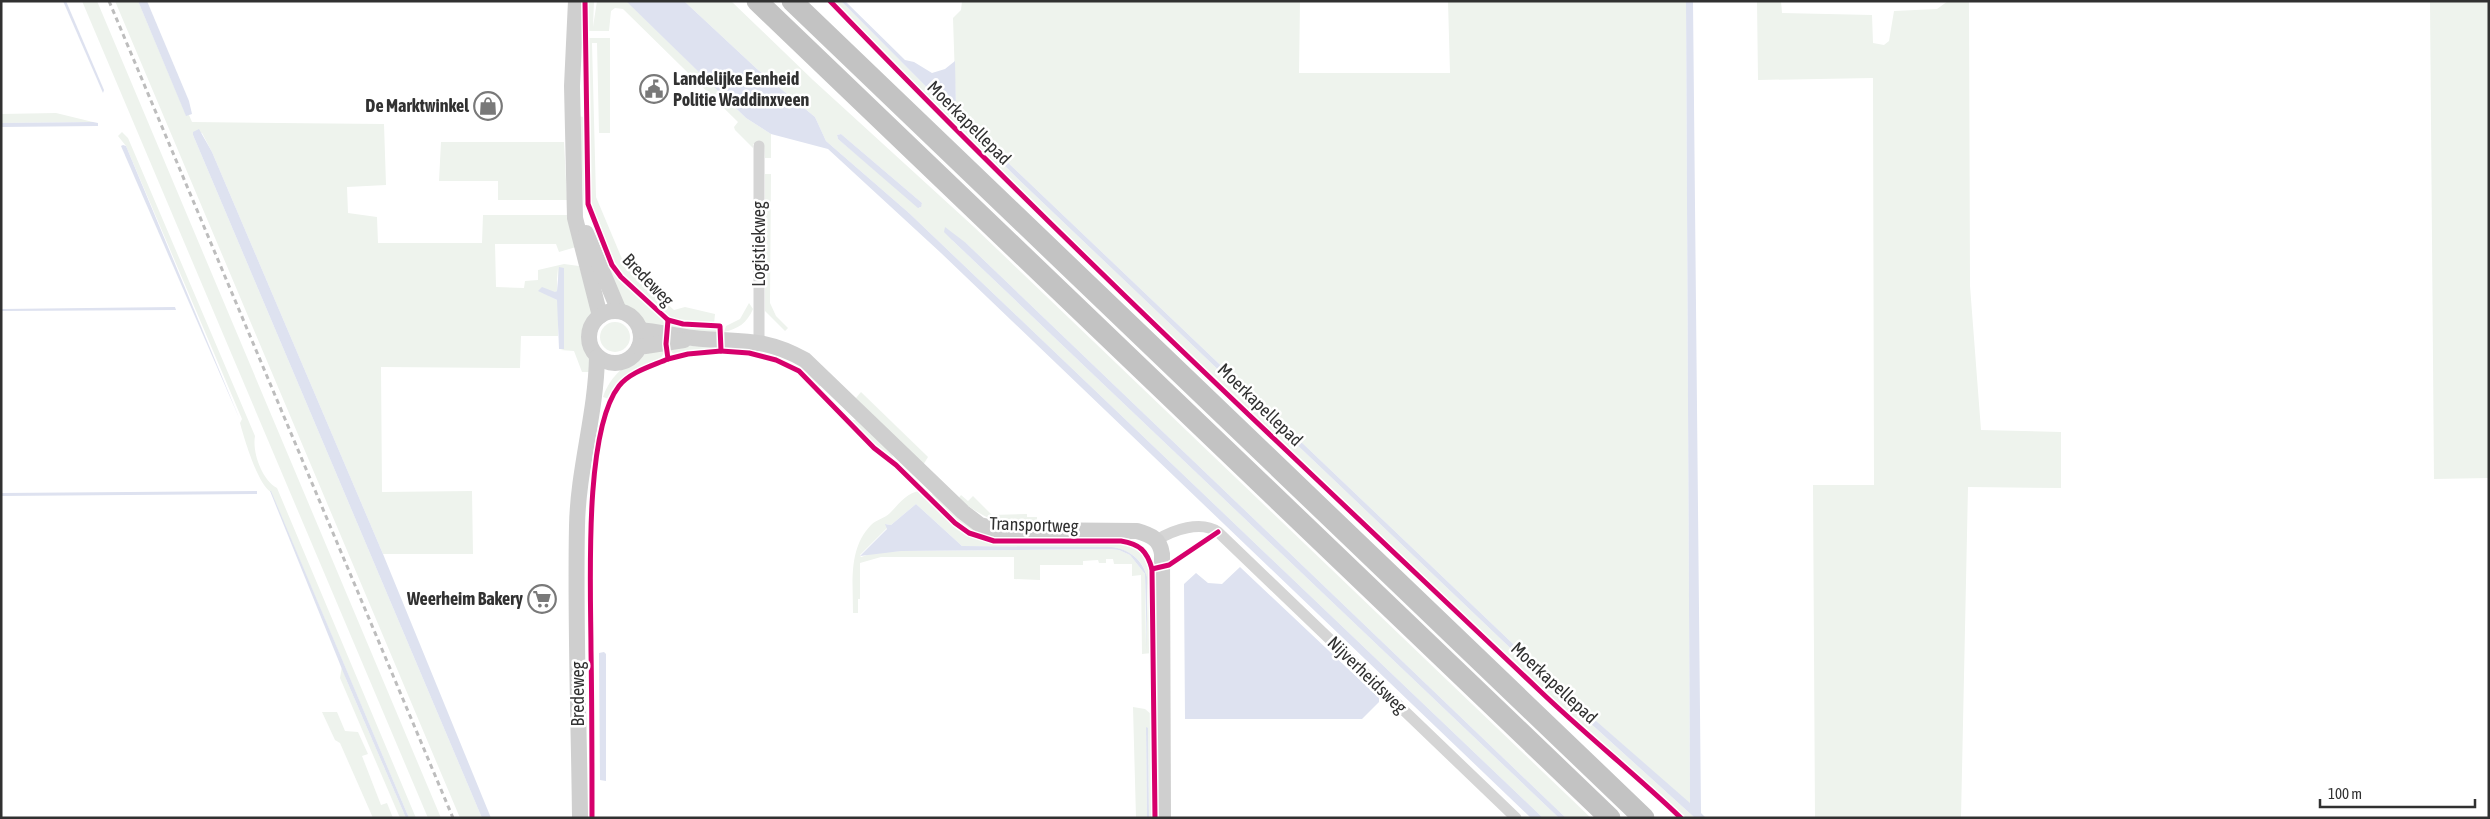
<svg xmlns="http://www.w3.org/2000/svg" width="2490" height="819" font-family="'Asap Condensed',sans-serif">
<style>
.green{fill:#eef3ed;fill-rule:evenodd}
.water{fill:#dee2f0}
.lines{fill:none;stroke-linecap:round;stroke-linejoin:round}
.street{stroke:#d5d5d5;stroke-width:11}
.secondary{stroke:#cfcfcf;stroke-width:16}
.highway{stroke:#c3c3c3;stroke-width:21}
.rail{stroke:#bdbdbd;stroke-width:3;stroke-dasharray:5 4;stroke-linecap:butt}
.cycleway-casing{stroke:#fff;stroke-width:8}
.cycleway{stroke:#d6006c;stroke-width:5}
.labels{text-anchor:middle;stroke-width:5;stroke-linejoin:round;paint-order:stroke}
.poi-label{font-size:18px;font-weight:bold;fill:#313131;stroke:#fff;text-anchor:end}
.street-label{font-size:18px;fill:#313131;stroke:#fff}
</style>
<rect width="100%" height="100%" fill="#fff"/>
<g class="green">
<path d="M 82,1 L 97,1 L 441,818 L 428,818 Z"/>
<path d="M 115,1 L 138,1 L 186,115 L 189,115 L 192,122 L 384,124 L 386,185 L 347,187 L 348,213 L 377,217 L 378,243 L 482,243 L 483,215 L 567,215 L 576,247 L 559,252 L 556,244 L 495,244 L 496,287 L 524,288 L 525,281 L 538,280 L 538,270 L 564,264 L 579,266 L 592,309 L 584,337 L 585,347 L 591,358 L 589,372 L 582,372 L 574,351 L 560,350 L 564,349 L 557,268 L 557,291 L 549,296 L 557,300 L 558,303 L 558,336 L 521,336 L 520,368 L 381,367 L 382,492 L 472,491 L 473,554 L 383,554 L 212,152 L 202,133 L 193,135 L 482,818 L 460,818 Z"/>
<path d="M 586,1 L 594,1 L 593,27 L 597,1 L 626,1 L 631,5 L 746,118 L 771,134 L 771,158 L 765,158 L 764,144 L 753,144 L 753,148 L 735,130 L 734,127 L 738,122 L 623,9 L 615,8 L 611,11 L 609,31 L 586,31 Z"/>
<path d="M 684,1 L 731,1 L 813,80 L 974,227 L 1591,818 L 1566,818 L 966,243 L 952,240 L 1559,818 L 1543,818 L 909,213 L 826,141 L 815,117 L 757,69 ZM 841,134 L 922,203 L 920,208 L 838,139 L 837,135 Z"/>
<path d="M 833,1 L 841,1 L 1017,178 L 1568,703 L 1695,818 L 1685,818 L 1538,687 L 1131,298 L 1012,183 Z"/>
<path d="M 962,1 L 1300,1 L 1299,73 L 1450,73 L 1448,1 L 1686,1 L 1690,804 L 1571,699 L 958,115 L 956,110 L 953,18 L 961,10 Z"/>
<path d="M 1757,1 L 1781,1 L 1782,13 L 1872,15 L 1873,43 L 1884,45 L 1889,41 L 1894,11 L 1937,9 L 1948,1 L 1969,1 L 1970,286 L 1981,430 L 2061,432 L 2061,488 L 1968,487 L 1961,818 L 1815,818 L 1813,485 L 1874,485 L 1873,78 L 1758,80 Z"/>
<path d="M 2430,1 L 2489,1 L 2489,478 L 2434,479 Z"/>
<path d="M 587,38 L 610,38 L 610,133 L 599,133 L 597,43 L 592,43 L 596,197 L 625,266 L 674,310 L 685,307 L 715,314 L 714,324 L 671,318 L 629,282 L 611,259 L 590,200 Z"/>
<path d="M 56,113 L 93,122 L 1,123 L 1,114 Z"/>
<path d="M 579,116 L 583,117 L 586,205 L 584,208 Z"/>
<path d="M 122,132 L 128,138 L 255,436 C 252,452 262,480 277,488 L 416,818 L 409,818 L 271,492 C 258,485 244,438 240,423 L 242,419 L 126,146 L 118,136 Z"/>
<path d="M 441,142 L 564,142 L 567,200 L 498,200 L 498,181 L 439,181 Z"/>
<path d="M 765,174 L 771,174 L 770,303 L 776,316 L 788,328 L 785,331 L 765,311 Z"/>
<path d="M 604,255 L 616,275 L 661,315 L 665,326 L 647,325 L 622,304 L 600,256 Z"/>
<path d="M 749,303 L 753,309 C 747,323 738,329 724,332 L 726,326 L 740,319 Z"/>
<circle cx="615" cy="337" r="15"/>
<path d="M 670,323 L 714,328 L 718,332 L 669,330 Z"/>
<path d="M 691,346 L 718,347 L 674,355 L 669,348 Z"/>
<path d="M 664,348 C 665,366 637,367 626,376 C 618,383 614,391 609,399 L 603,397 C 612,370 638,354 664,348 Z"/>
<path d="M 810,371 L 820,381 L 820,390 L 851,420 L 860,420 L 890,450 L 895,462 C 862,436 836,405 806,376 Z"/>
<path d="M 861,392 L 928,457 L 923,465 L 856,398 Z"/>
<path d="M 920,491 C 943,514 963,541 998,543 L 1114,542 C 1124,543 1136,543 1143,552 C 1158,569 1151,630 1152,653 L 1142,654 L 1141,575 L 1132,576 L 1132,564 L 1114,564 L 1113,559 L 1106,559 L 1106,563 L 1099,563 L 1098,560 L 1083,561 L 1083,565 L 1040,565 L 1040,580 L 1014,579 L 1014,557 L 881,557 L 860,563 L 860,599 L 858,599 L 858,613 L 853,613 C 853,582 848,549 871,525 C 877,519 884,519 890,513 C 899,504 907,492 920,491 ZM 916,504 L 962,546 L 1111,547 C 1125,548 1140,557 1145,571 C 1150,583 1146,634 1146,650 L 1145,574 L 1130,555 L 1119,550 L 1110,549 L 901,551 L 876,552 L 861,557 L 860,555 L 887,528 L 886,524 L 891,525 Z"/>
<path d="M 928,493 L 935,495 L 961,519 L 1057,539 C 1026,539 987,546 961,526 C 949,517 939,504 928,493 Z"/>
<path d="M 961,495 L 968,501 L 973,496 L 992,515 L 1027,514 L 1027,517 L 1037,517 L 1037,525 C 998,525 989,521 958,499 Z"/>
<path d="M 342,666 L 346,679 L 406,818 L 400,818 L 340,678 Z"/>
<path d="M 1133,707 L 1145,709 L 1152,715 L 1153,818 L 1149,818 L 1148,728 L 1146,728 L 1147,818 L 1136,818 Z"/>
<path d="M 322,712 L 337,712 L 345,731 L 358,732 L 368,754 L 362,756 L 381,805 L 387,803 L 393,818 L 373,818 L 340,743 L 335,740 Z"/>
</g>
<g class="water">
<path d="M 63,1 L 66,1 L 104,90 L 103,93 Z"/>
<path d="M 138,1 L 147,1 L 189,101 L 192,114 L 186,116 Z"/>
<path d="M 626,1 L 684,1 L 757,69 L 815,117 L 826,141 L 909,213 L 1543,818 L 1531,818 L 941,253 L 828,149 L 771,134 L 746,118 Z"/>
<path d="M 841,1 L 845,1 L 905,60 L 914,62 L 932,73 L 945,69 L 955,61 L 956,110 L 958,115 L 1571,699 L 1690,803 L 1686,1 L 1693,1 L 1701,813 L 1706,818 L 1695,818 L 1568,703 L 1017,178 Z"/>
<path d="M 93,122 L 98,123 L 98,126 L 1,127 L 1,123 Z"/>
<path d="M 199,129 L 212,152 L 383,554 L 491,818 L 482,818 L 193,135 L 193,132 Z"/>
<path d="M 841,134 L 922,203 L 921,207 L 918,208 L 838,139 L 837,135 Z"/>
<path d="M 123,145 L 126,146 L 240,420 L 121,146 Z"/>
<path d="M 945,227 L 966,243 L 1566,818 L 1559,818 L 952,240 L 944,232 Z"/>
<path d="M 559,267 L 564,268 L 564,349 L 559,349 L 557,300 L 538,291 L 542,287 L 555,292 L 557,291 Z"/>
<path d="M 175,307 L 176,310 L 1,311 L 1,309 Z"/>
<path d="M 257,491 L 257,494 L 1,496 L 1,493 Z"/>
<path d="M 270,491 L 271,491 L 409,818 L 406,818 L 346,679 Z"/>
<path d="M 916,504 L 962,546 L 1111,547 C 1128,548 1143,560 1147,577 L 1147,650 L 1145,574 L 1130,555 L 1119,550 L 1110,549 L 901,551 L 860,556 L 887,529 L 885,524 L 891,525 Z"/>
<path d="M 1240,567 L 1379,698 L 1379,702 L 1362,719 L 1185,719 L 1184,584 L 1196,573 L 1208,583 L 1222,584 Z"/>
<path d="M 604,652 L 606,654 L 606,781 L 600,780 L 599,653 Z"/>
<path d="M 1146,727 L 1148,728 L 1149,818 L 1147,818 Z"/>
</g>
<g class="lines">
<g class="street">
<path d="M 759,342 L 759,146"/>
<path d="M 1157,540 C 1173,530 1201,520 1218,532 L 1516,818"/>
</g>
<g class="secondary">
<path d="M 576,1 L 572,86 L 575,218 L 600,316"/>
<path d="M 586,233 L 619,311"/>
<circle cx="615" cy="337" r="26"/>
<path d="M 640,330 C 658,332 676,336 693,338 C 739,343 763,336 805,360 L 963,512 L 980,525 L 999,530 L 1137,531 C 1151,535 1160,539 1162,554 L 1163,818"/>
<path d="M 639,347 L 684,340"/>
<path d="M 580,818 C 579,721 575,623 577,526 C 578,469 596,414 597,357"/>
</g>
<g class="highway">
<path d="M 757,1 L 1610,818"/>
<path d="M 792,1 L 1644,818"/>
</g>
<path class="rail" d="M 109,1 L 453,818"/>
<defs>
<g id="cycleway">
<path d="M 585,1 L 588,204 L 612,265 L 621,277 L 668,320 L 666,344 L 668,359 C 652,366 630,372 619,386 C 583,432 591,591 591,651 C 592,707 592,762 592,818"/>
<path d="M 830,1 C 1059,239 1301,464 1540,691 C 1586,735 1635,774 1681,818"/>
<path d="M 668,320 L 683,324 L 720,326 L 721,351 L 688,354 L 668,359"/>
<path d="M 721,351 L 749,353 L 776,360 L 799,371 L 874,448 L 896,465 L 955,523 L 969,533 L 994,541 L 1121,541 C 1140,544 1147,551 1152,569 L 1155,818"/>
<path d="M 1152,569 L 1169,565 L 1218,532"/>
</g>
</defs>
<use href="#cycleway" class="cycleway-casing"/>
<use href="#cycleway" class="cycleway"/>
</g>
<defs>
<symbol id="civic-ring" viewBox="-11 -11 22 22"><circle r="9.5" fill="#fff" stroke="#797979" stroke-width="1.5"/><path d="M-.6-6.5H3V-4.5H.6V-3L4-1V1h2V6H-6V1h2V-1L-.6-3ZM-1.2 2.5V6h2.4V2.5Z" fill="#797979"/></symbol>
<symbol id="shop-ring" viewBox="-11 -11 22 22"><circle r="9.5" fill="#fff" stroke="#797979" stroke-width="1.5"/><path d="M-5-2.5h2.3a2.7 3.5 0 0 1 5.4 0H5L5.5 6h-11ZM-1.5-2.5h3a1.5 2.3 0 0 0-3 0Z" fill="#797979"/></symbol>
<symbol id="supermarket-ring" viewBox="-11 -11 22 22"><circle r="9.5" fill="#fff" stroke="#797979" stroke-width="1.5"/><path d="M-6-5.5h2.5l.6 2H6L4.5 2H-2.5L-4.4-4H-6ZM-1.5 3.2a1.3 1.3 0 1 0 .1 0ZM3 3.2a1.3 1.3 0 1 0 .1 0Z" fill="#797979"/></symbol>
</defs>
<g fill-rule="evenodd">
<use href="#civic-ring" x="638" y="73" width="32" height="32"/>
<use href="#shop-ring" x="472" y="90" width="32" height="32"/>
<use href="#supermarket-ring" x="526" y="583" width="32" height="32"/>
</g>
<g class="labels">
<g class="poi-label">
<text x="673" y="85" text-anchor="start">Landelijke Eenheid<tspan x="673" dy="21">Politie Waddinxveen</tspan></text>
<text x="469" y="112">De Marktwinkel</text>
<text x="523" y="605">Weerheim Bakery</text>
</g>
<g class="street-label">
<text transform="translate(969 123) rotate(45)" y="6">Moerkapellepad</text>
<text transform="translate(759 244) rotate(-90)" y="6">Logistiekweg</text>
<text transform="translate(648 280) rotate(46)" y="6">Bredeweg</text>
<text transform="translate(1260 405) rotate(44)" y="6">Moerkapellepad</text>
<text transform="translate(1034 525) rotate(2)" y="6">Transportweg</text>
<text transform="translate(1367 675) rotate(44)" y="6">Nijverheidsweg</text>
<text transform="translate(1554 683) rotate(43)" y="6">Moerkapellepad</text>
<text transform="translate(578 694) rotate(-90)" y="6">Bredeweg</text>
</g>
</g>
<rect width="2490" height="819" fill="none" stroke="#313131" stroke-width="5"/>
<path d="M2320 799v8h155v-8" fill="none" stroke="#313131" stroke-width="2.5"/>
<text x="2328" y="799" font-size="15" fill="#313131" stroke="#ffffff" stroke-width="4" paint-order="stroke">100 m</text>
</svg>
